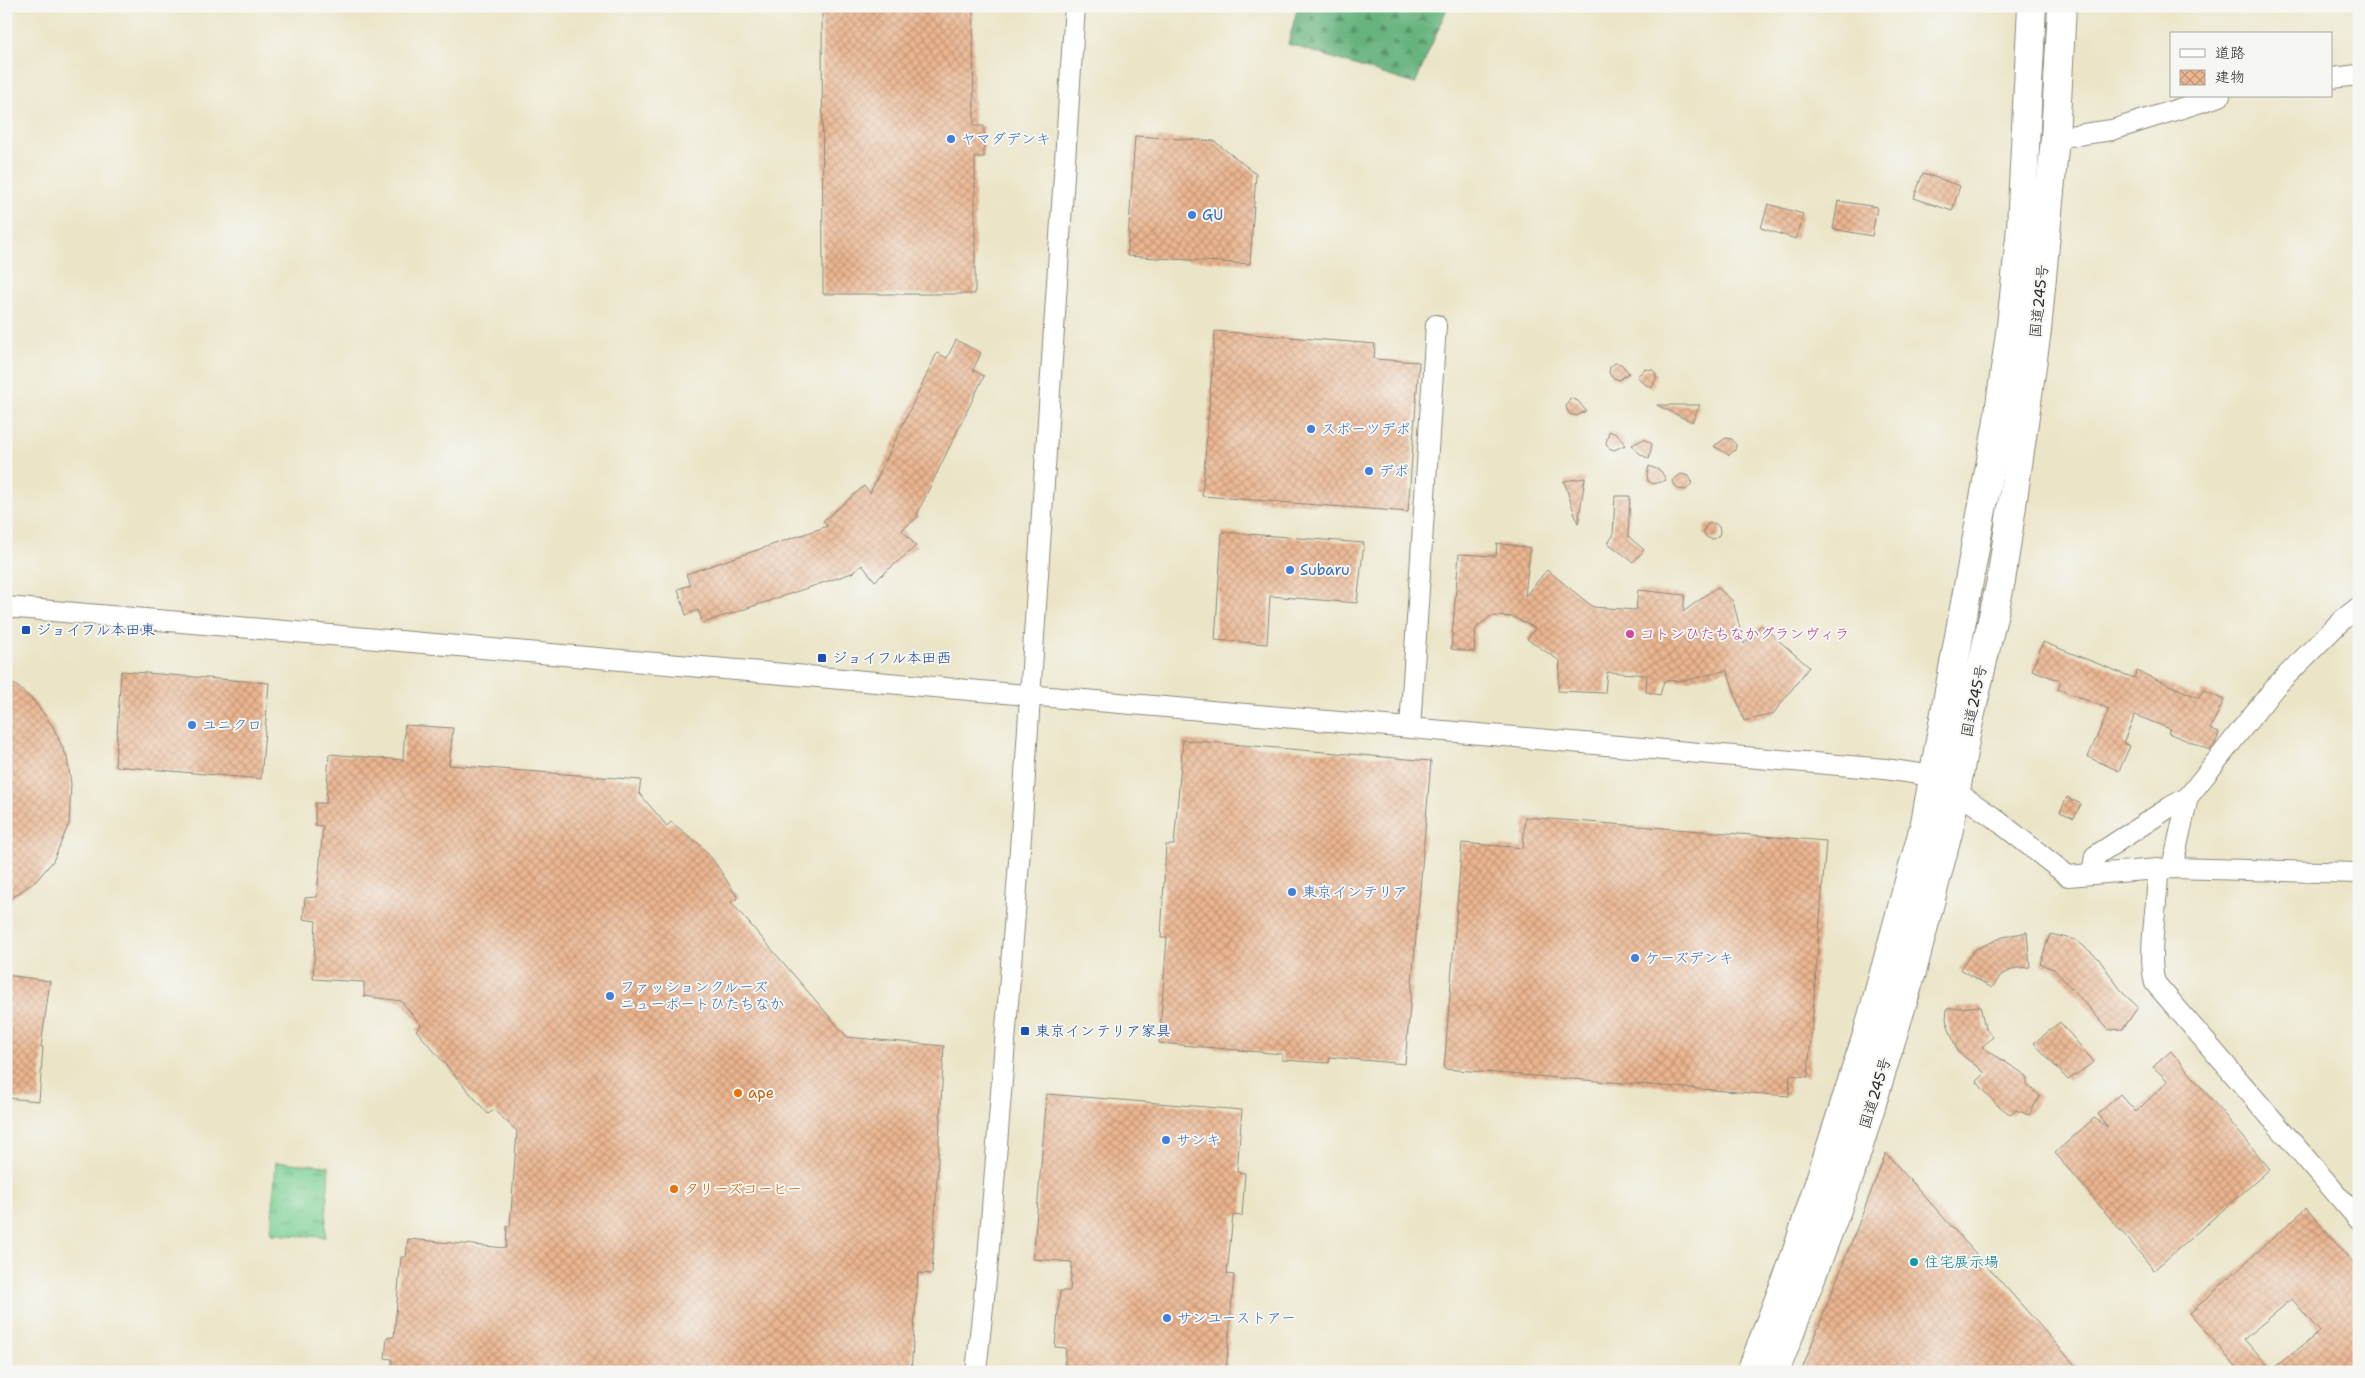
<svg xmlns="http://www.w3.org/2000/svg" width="2365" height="1378" font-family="'Shantell Sans','Klee One',sans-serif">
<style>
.grass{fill:url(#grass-tufts);stroke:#547e60}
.forest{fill:url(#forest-firs);stroke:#486f54}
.building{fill:url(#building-cross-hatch);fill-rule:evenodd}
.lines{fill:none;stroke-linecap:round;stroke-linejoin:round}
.minor-casing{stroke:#8b887a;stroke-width:22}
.highway-casing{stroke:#8b887a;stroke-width:30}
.minor{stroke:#fff;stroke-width:20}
.highway{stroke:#fff;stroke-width:28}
.shop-dot{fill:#3f7fe0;stroke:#f6f6f2;stroke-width:2}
.transit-dot{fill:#1a4fb4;stroke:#f6f6f2;stroke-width:2}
.hotel-dot{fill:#d1479c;stroke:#f6f6f2;stroke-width:2}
.food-dot{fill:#e8710a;stroke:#f6f6f2;stroke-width:2}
.culture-dot{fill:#0f9aa8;stroke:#f6f6f2;stroke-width:2}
.labels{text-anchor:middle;stroke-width:4;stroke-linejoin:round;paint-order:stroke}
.shop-label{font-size:15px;fill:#366cbe;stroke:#f6f6f2;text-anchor:start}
.street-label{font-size:15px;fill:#2b2b2b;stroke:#f6f6f2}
.transit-label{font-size:15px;fill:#164399;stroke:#f6f6f2;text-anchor:start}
.hotel-label{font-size:15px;fill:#b23c85;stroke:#f6f6f2;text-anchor:start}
.food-label{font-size:15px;fill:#c56008;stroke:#f6f6f2;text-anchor:start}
.culture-label{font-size:15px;fill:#0d838f;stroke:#f6f6f2;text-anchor:start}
</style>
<defs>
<pattern id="grass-tufts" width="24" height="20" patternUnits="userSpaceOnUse" patternTransform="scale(1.25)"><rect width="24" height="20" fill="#7dd194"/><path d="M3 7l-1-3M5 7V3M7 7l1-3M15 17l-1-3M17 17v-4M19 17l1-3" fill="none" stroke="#67aa79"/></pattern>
<pattern id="forest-firs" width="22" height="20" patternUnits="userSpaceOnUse" patternTransform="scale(1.25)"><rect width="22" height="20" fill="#66b37e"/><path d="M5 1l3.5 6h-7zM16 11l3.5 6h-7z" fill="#549267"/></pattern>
<pattern id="building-cross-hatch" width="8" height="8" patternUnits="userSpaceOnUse" patternTransform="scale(1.25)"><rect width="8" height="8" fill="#ecb690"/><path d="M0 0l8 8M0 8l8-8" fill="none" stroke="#bf9476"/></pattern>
</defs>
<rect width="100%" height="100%" fill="#f6f6f2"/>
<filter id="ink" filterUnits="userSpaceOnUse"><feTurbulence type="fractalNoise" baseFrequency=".02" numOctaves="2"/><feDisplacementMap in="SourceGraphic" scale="10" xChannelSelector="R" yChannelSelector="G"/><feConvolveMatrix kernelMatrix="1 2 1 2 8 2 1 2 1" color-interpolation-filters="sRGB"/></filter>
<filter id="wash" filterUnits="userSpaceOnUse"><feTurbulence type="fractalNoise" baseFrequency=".0096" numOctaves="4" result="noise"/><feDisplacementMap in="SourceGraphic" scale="20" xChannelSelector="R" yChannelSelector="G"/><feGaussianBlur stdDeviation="1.12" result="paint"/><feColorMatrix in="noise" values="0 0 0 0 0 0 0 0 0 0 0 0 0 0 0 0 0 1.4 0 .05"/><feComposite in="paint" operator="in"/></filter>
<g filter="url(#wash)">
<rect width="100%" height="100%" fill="#ebe5c8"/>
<path class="grass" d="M 276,1162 L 329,1166 L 325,1237 L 271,1234 Z"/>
<path class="forest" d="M 1298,6 L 1448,6 L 1415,84 L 1288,44 Z"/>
<g id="blocks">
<g class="building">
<path d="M 822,6 L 973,6 L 974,126 L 984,126 L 984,157 L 975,157 L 975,294 L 823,294 Z"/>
<path d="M 1135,136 L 1214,141 L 1256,174 L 1250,264 L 1127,256 Z"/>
<path d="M 1923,173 L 1960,186 L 1952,211 L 1914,198 Z"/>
<path d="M 1838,201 L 1877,207 L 1872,236 L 1833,229 Z"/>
<path d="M 1768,204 L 1803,214 L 1796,239 L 1761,228 Z"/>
<path d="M 1215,331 L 1375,344 L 1374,359 L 1419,362 L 1408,512 L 1202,496 Z"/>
<path d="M 956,340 L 981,353 L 973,370 L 984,376 L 917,514 L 919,516 L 902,530 L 916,546 L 875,581 L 862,565 L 852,573 L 703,623 L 698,610 L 686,615 L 678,589 L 690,585 L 686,574 L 828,526 L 823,521 L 864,486 L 870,493 L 937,353 L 947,358 Z"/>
<path d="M 1615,363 L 1621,364 L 1629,373 L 1619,380 L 1612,377 L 1609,373 L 1610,367 Z"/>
<path d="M 1645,369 L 1653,370 L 1656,374 L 1656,379 L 1652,388 L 1643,383 L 1637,376 Z"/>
<path d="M 1570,398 L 1578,401 L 1586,411 L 1577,416 L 1569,414 L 1566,407 Z"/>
<path d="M 1657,405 L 1700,405 L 1692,422 Z"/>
<path d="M 1609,431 L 1618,435 L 1625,445 L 1614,450 L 1609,448 L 1606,443 Z"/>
<path d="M 1726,438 L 1732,439 L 1736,445 L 1735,450 L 1729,455 L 1714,446 Z"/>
<path d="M 1644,439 L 1652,444 L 1649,459 L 1639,453 L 1632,445 Z"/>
<path d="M 1649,466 L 1661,471 L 1666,480 L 1654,484 L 1648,481 L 1647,475 Z"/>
<path d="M 1681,474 L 1689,476 L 1691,480 L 1692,483 L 1686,490 L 1678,489 L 1672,481 Z"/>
<path d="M 1585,478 L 1578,524 L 1564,481 Z"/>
<path d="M 1615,496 L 1630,496 L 1628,536 L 1644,550 L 1633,562 L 1608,543 L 1613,536 Z"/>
<circle cx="1712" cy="531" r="8"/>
<path d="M 1222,532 L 1364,543 L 1357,603 L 1270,596 L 1267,644 L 1215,640 Z"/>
<path d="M 1497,543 L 1530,548 L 1525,596 L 1547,570 L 1593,607 L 1636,610 L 1638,590 L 1685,595 L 1683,612 L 1717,587 L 1733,601 L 1744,644 L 1761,625 L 1809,667 L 1773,714 L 1744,721 L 1727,670 L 1688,680 L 1664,681 L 1660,695 L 1646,692 L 1647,675 L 1607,672 L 1605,693 L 1558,691 L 1560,661 L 1527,639 L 1535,628 L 1513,617 L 1491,616 L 1476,628 L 1474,652 L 1451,649 L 1459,554 L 1496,556 Z"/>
<path d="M 2043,642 L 2134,678 L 2137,671 L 2199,698 L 2203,690 L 2224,700 L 2210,729 L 2219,733 L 2215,744 L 2210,750 L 2168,733 L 2170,729 L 2135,715 L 2123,743 L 2130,746 L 2119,771 L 2088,757 L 2109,709 L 2058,689 L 2061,681 L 2032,670 Z"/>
<path d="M 121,671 L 269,683 L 261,779 L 115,766 Z"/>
<path d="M 6,679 L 18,687 L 32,699 L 52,725 L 67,757 L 71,784 L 69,824 L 53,861 L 36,881 L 6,902 Z"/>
<path d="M 405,725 L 453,728 L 449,765 L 641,780 L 639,793 L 667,826 L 671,822 L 698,843 L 714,861 L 738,898 L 731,902 L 847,1037 L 944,1046 L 932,1274 L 918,1273 L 911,1372 L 392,1372 L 392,1359 L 385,1358 L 387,1337 L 394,1337 L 401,1257 L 406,1257 L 408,1239 L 506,1248 L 507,1226 L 510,1226 L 517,1131 L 494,1110 L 488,1114 L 416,1030 L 421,1025 L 401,1001 L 364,996 L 364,982 L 313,979 L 316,921 L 303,919 L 305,898 L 317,897 L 323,826 L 315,825 L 315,803 L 326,803 L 329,754 L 403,760 Z"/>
<path d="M 1183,740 L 1431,761 L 1405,1064 L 1330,1057 L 1329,1063 L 1282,1060 L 1282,1054 L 1159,1043 L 1167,938 L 1161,938 L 1166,845 L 1174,845 Z"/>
<path d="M 2067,797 L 2081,804 L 2074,818 L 2060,812 Z"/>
<path d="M 1525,817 L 1826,841 L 1808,1077 L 1790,1075 L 1789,1096 L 1444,1069 L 1462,843 L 1523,848 Z"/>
<path d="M 2027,932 L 2030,967 L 2016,968 L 2001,975 L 1992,988 L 1960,969 L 1974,950 L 2003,937 Z"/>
<path d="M 2050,934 L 2076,940 L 2098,958 L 2123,993 L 2138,1007 L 2123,1029 L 2109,1030 L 2054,969 L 2040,964 Z"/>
<path d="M 6,975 L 50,981 L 41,1047 L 43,1047 L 39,1101 L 6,1098 Z"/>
<path d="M 1980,1006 L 1985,1028 L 1993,1037 L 1982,1047 L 2027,1076 L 2027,1085 L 2040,1096 L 2029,1115 L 2016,1110 L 2011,1115 L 1996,1104 L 1976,1081 L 1985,1073 L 1957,1051 L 1946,1020 L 1947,1009 Z"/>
<path d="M 2060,1022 L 2094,1062 L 2068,1080 L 2034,1043 Z"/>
<path d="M 2171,1051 L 2270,1169 L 2154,1270 L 2055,1153 L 2094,1118 L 2108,1127 L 2098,1114 L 2120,1094 L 2136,1112 L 2168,1081 L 2153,1067 Z"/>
<path d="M 1047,1094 L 1242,1110 L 1237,1172 L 1245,1173 L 1242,1216 L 1233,1215 L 1227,1274 L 1234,1275 L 1226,1372 L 1064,1372 L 1066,1348 L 1055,1347 L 1060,1291 L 1070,1291 L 1072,1262 L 1033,1259 Z"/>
<path d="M 1886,1153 L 2019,1302 L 2081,1372 L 1801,1372 Z"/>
<path d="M 2306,1208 L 2359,1270 L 2359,1372 L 2240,1372 L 2190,1313 ZM 2292,1299 L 2320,1332 L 2271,1370 L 2244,1339 Z"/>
</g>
</g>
</g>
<g filter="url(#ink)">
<use href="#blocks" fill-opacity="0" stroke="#8b887a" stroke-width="1"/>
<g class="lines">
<defs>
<g id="minor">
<path d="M 2331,78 L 2359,75"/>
<path d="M 2055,138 L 2112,130 L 2220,96"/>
<path d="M 6,607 L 1885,769 L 1933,776 L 1993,817 L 2068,876 L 2092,874 L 2095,856 L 2170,807 L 2188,797"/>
<path d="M 1410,728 L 1436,325"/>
<path d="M 2172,868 L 2188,797 L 2275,687 L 2342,620 L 2359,607"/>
<path d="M 2158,870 C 2158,903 2147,954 2155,983 L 2359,1220"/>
<path d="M 2092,874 L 2172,868 L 2359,873"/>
<path d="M 976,1372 L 988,1260 L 1021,836 L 1075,6"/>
</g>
<g id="highway">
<path d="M 1751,1372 L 1793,1263 L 1867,1035 L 1925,823 L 1997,427 L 2011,326 L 2021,227 L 2032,6"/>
<path d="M 1775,1372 L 1850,1175 L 1912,972 L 1949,829 L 1966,735 L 2001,581 L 2023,430 L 2037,330 L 2055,138 L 2062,6"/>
</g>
</defs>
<use href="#minor" class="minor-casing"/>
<use href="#highway" class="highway-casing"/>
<use href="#minor" class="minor"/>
<use href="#highway" class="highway"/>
</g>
</g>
<g class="shop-dot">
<circle cx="951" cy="139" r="5"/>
<circle cx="1192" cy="215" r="5"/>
<circle cx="1311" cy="429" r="5"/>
<circle cx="1369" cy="471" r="5"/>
<circle cx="1290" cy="570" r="5"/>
<circle cx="192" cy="725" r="5"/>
<circle cx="1292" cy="892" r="5"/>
<circle cx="1635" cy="958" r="5"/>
<circle cx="610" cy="996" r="5"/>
<circle cx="1166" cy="1140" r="5"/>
<circle cx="1167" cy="1318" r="5"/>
</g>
<g class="transit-dot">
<rect x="21" y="625" width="10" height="10" rx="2.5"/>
<rect x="817" y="653" width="10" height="10" rx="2.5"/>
<rect x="1020" y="1026" width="10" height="10" rx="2.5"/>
</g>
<circle class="hotel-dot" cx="1630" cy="634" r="5"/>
<g class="food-dot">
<circle cx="738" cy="1093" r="5"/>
<circle cx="674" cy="1189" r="5"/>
</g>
<circle class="culture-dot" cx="1914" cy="1262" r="5"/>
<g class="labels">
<g class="shop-label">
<text x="961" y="144">ヤマダデンキ</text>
<text x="1202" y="220">GU</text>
<text x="1321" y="434">スポーツデポ</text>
<text x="1379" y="476">デポ</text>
<text x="1300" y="575">Subaru</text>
<text x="202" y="730">ユニクロ</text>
<text x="1302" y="897">東京インテリア</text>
<text x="1645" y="963">ケーズデンキ</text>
<text x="620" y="992">ファッションクルーズ<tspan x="620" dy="17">ニューポートひたちなか</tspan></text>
<text x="1176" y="1145">サンキ</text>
<text x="1177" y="1323">サンユーストアー</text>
</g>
<g class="street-label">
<text transform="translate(2039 301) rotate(-84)" y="5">国道245号</text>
<text transform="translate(1974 701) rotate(-78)" y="5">国道245号</text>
<text transform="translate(1875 1093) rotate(-73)" y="5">国道245号</text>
</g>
<g class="transit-label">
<text x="36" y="635">ジョイフル本田東</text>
<text x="832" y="663">ジョイフル本田西</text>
<text x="1035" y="1036">東京インテリア家具</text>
</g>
<g class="hotel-label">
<text x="1640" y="639">コトンひたちなかグランヴィラ</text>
</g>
<g class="food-label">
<text x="748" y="1098">ape</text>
<text x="684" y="1194">タリーズコーヒー</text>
</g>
<g class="culture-label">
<text x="1924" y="1267">住宅展示場</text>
</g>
</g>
<rect width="2365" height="1378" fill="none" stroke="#f6f6f2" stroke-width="25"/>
<rect x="2170" y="32" width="162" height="65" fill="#f6f6f2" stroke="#a5a5a2"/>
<rect x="2180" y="49" width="25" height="8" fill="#ffffff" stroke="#a5a5a2"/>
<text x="2215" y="58" font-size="15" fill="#2b2b2b">道路</text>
<rect x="2180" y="70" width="25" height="15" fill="url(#building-cross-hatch)" stroke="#a5a5a2"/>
<text x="2215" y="82" font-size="15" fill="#2b2b2b">建物</text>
</svg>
